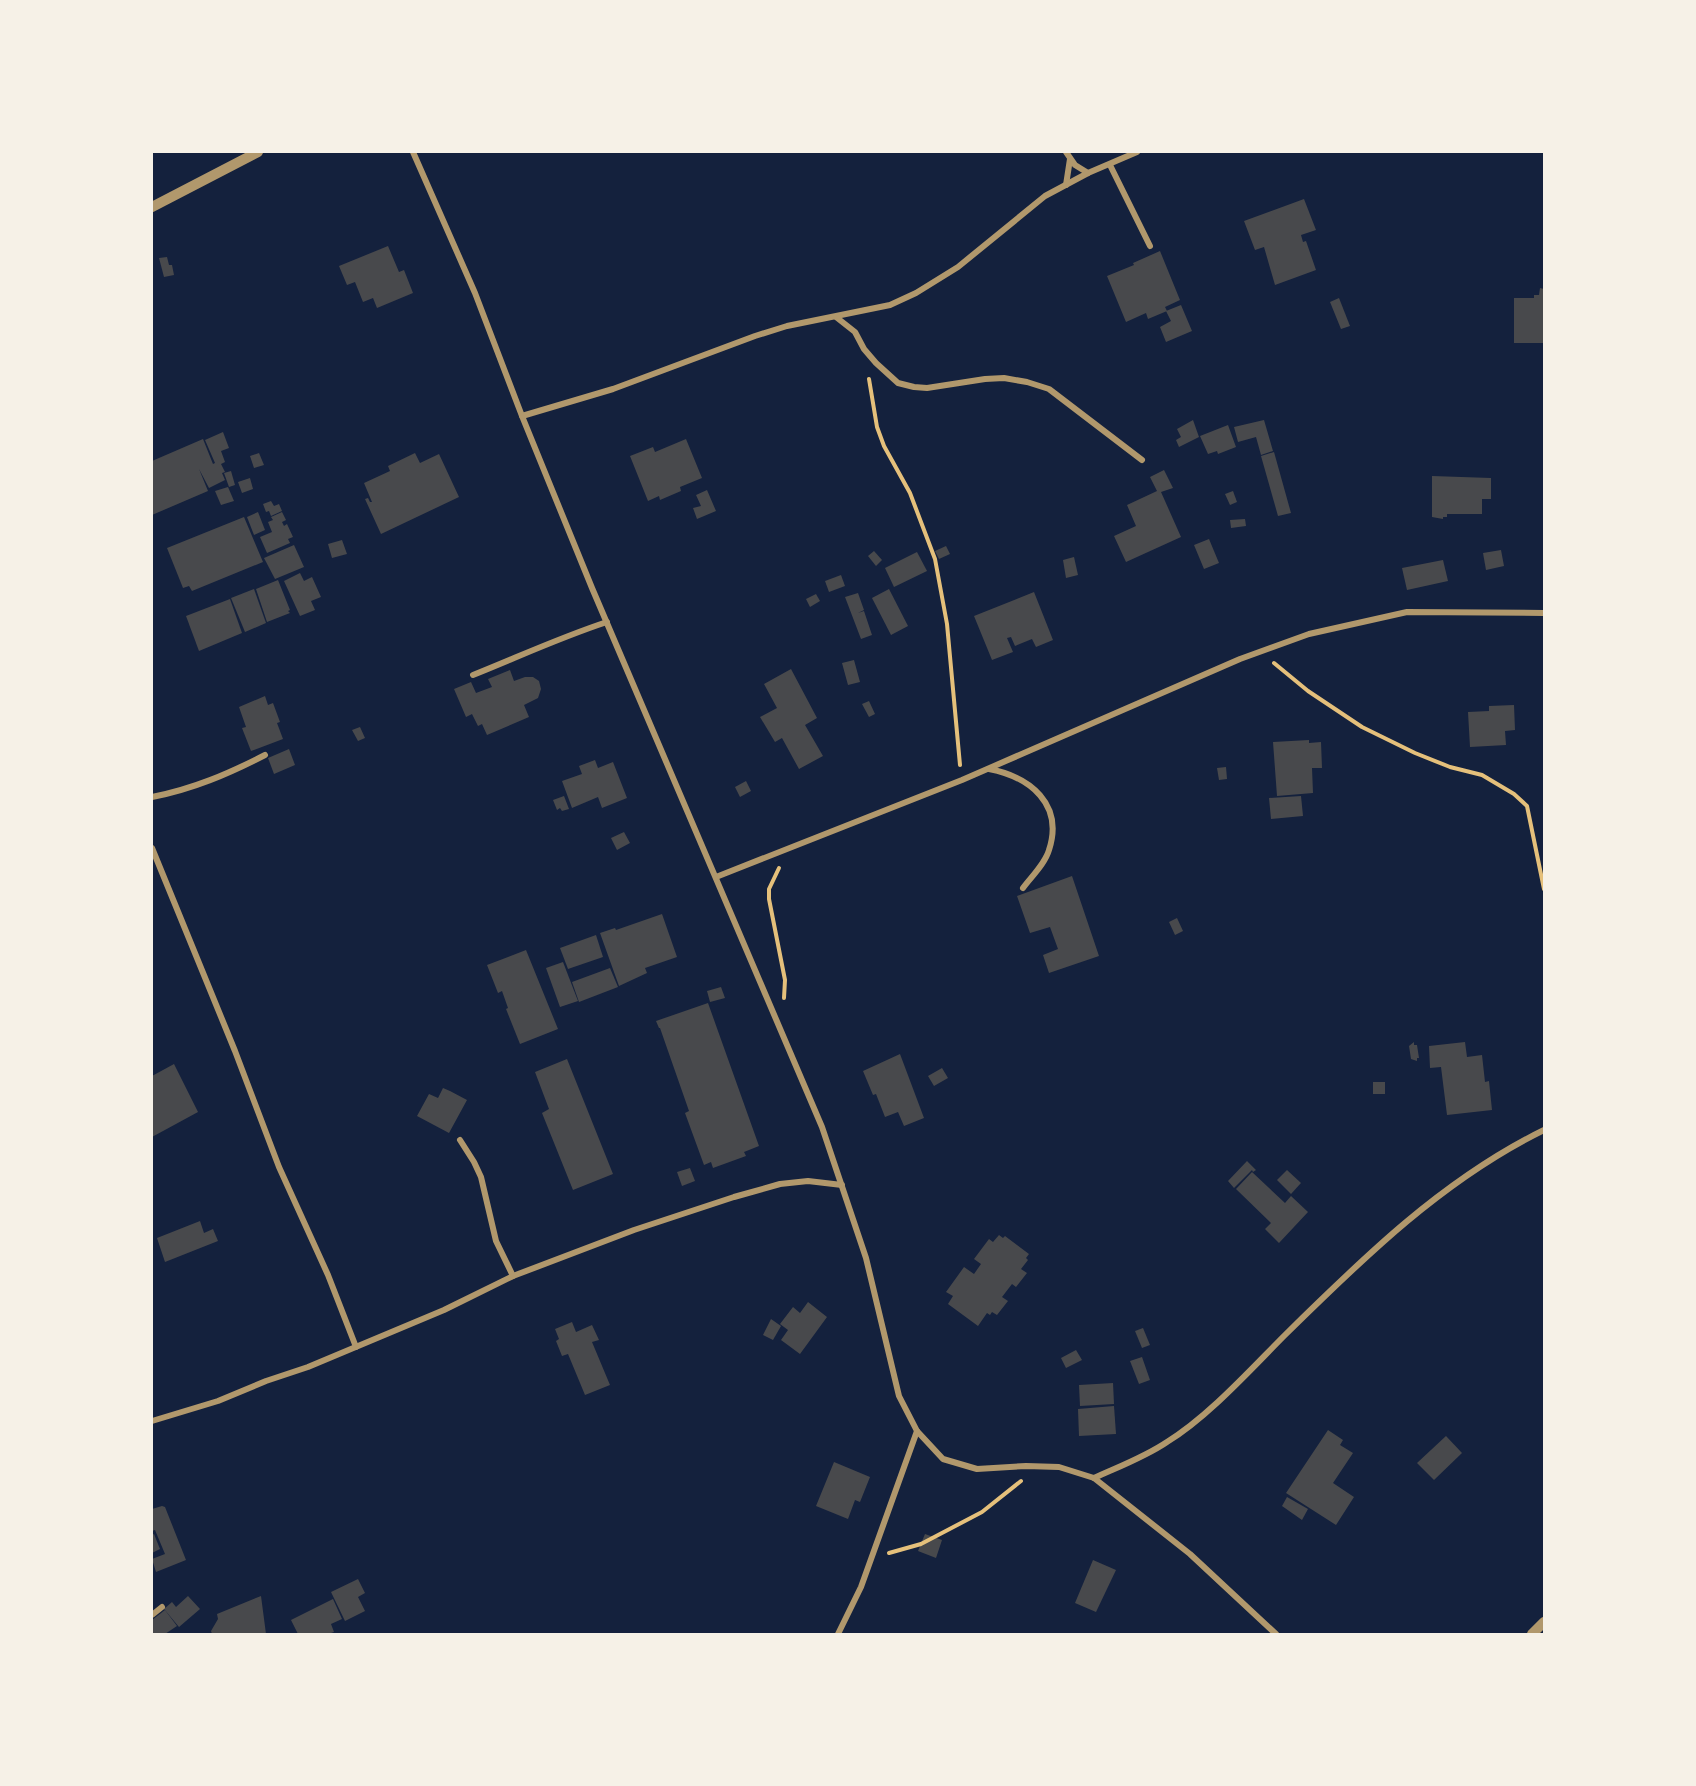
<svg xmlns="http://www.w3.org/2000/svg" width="1696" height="1786" font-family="Lora,serif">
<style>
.building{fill:#48494c}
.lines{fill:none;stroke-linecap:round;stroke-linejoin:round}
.path{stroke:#e5c07b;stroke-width:4}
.minor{stroke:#b1986c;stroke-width:6}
.tertiary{stroke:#b1986c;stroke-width:10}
</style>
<rect width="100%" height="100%" fill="#14213d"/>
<g class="building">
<path d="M 1304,199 L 1316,230 L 1301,235 L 1303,242 L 1306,241 L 1316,270 L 1275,285 L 1264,247 L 1255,250 L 1244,221 Z"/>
<path d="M 388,246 L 399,272 L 404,270 L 413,293 L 377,308 L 373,298 L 363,302 L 355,282 L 347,285 L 339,266 Z"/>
<path d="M 1160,251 L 1180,300 L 1165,307 L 1167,311 L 1148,319 L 1146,313 L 1126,322 L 1107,276 L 1134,265 L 1133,263 Z"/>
<path d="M 167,257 L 169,265 L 172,265 L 174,275 L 164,277 L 159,258 Z"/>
<path d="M 1540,288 L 1544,289 L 1544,343 L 1514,343 L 1514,298 L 1534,298 L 1534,295 L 1539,295 Z"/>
<path d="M 1339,298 L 1350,326 L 1341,329 L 1330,302 Z"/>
<path d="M 1181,305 L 1192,331 L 1166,342 L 1160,327 L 1171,321 L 1166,311 Z"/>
<path d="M 1193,420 L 1199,437 L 1179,447 L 1176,440 L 1181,437 L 1177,429 Z"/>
<path d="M 1264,420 L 1273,451 L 1261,455 L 1256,437 L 1238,442 L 1234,427 Z"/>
<path d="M 1228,425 L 1236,447 L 1218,454 L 1217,451 L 1208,454 L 1200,436 Z"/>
<path d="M 223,432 L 229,448 L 221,451 L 225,462 L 221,464 L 225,472 L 222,473 L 225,480 L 209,488 L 199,469 L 208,491 L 152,515 L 152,461 L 203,439 L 213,464 L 215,463 L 205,440 Z"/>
<path d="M 686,439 L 702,478 L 680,487 L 681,491 L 660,500 L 659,496 L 648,501 L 630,456 L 653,447 L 655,452 Z"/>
<path d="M 1274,452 L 1291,513 L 1278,516 L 1261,456 Z"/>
<path d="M 259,453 L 264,465 L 254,468 L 250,456 Z"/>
<path d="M 415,453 L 420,463 L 439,454 L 459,497 L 381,534 L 365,499 L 368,498 L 370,502 L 372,502 L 364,483 L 390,471 L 388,466 Z"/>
<path d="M 1164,470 L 1173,488 L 1161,492 L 1181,537 L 1126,562 L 1114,536 L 1136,526 L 1127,505 L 1157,491 L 1150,477 Z"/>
<path d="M 231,471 L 235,485 L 229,487 L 224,473 Z"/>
<path d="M 1432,476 L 1491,478 L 1491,499 L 1482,499 L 1482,514 L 1447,514 L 1447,517 L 1443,517 L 1443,519 L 1432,517 Z"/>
<path d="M 250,478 L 253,489 L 242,493 L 238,482 Z"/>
<path d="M 228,487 L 234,501 L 221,505 L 215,491 Z"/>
<path d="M 707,490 L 716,511 L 697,519 L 693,508 L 701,506 L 696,495 Z"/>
<path d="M 1233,491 L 1237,502 L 1230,505 L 1225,494 Z"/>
<path d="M 271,501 L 274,506 L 279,504 L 282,511 L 271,516 L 269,511 L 266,512 L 263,504 Z"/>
<path d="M 258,512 L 265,530 L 254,535 L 247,517 Z"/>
<path d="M 282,512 L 286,520 L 282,522 L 284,526 L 287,524 L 293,537 L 288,539 L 290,543 L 267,553 L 260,537 L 272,532 L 268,522 L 273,520 L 271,517 Z"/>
<path d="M 244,517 L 263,562 L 192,591 L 189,586 L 183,588 L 167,548 Z"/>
<path d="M 1245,519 L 1246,526 L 1231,528 L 1230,520 Z"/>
<path d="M 1209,539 L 1219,563 L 1204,569 L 1194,545 Z"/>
<path d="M 342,540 L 347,554 L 332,558 L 328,544 Z"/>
<path d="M 294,545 L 304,567 L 275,579 L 264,558 Z"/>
<path d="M 946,546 L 950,554 L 939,559 L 935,551 Z"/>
<path d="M 1501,550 L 1504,566 L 1486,570 L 1483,553 Z"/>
<path d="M 874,551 L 882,560 L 876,566 L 868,556 Z"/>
<path d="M 917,552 L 927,571 L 894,587 L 885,568 Z"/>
<path d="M 1074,557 L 1078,575 L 1066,578 L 1063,560 Z"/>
<path d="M 1443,560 L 1448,581 L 1407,590 L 1402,568 Z"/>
<path d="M 300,573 L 304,581 L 312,577 L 321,597 L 311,601 L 315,610 L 300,616 L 284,581 Z"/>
<path d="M 841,575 L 845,586 L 829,592 L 825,581 Z"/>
<path d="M 278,580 L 290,610 L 288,611 L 290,613 L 267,622 L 256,589 Z"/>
<path d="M 254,589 L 266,623 L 245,632 L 231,598 Z"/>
<path d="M 889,589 L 908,626 L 891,635 L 872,598 Z"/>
<path d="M 1034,592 L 1053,640 L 1036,647 L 1032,639 L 1015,646 L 1011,637 L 1007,638 L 1013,652 L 992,660 L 974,616 Z"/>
<path d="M 858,593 L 864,610 L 858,613 L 864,611 L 872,635 L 861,639 L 845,597 Z"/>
<path d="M 816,594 L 820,601 L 810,607 L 806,599 Z"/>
<path d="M 230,599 L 242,633 L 199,651 L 186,616 Z"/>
<path d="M 854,660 L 860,682 L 848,685 L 842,663 Z"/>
<path d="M 791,669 L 817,718 L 805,725 L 823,756 L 799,769 L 782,738 L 775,742 L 760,717 L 777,708 L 764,684 Z"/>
<path d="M 510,670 L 514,681 L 525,677 L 533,677 L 539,681 L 541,689 L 538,698 L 524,705 L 529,717 L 487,735 L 482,724 L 478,726 L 472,714 L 466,717 L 454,689 L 471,682 L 476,693 L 492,687 L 488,679 Z"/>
<path d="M 265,696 L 268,705 L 273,703 L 280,722 L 277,723 L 283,739 L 251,751 L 242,728 L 246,727 L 239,707 Z"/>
<path d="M 869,701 L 875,714 L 869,717 L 862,704 Z"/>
<path d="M 1514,705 L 1515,730 L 1505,731 L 1506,745 L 1470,747 L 1468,712 L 1489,711 L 1489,706 Z"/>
<path d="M 360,727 L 365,738 L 358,741 L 352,730 Z"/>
<path d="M 1309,740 L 1309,743 L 1321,742 L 1322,768 L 1312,768 L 1313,793 L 1277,796 L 1273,742 Z"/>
<path d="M 289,749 L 295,765 L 274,774 L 268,758 Z"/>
<path d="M 595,760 L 598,768 L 613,762 L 627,798 L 602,808 L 598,797 L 572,808 L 562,781 L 582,774 L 579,766 Z"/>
<path d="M 1226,767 L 1227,779 L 1219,780 L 1217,768 Z"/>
<path d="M 746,781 L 751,791 L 740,797 L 735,787 Z"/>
<path d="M 564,796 L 569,809 L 562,811 L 560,808 L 557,810 L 553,800 Z"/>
<path d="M 1301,796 L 1303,816 L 1271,819 L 1269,798 Z"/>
<path d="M 624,832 L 630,843 L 617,850 L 611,838 Z"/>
<path d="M 1072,876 L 1099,956 L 1049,973 L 1043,955 L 1058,949 L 1050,927 L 1030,933 L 1017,896 Z"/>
<path d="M 662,914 L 677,957 L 645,968 L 647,973 L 619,986 L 600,933 L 615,928 L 616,930 Z"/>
<path d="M 1177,918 L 1183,931 L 1175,935 L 1169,922 Z"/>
<path d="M 596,935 L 603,957 L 568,969 L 560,948 Z"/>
<path d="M 526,950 L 558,1029 L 520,1044 L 506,1009 L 508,1008 L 502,991 L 498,993 L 487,965 Z"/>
<path d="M 563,962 L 578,1001 L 560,1007 L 546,968 Z"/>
<path d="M 610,968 L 618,987 L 579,1002 L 572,982 Z"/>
<path d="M 721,987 L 725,998 L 710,1002 L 707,991 Z"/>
<path d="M 708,1003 L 759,1146 L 744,1152 L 746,1156 L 713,1168 L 711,1162 L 704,1165 L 685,1113 L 689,1111 L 660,1028 L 659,1028 L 656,1021 Z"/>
<path d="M 1414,1042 L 1414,1045 L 1417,1045 L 1419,1058 L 1417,1058 L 1417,1061 L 1411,1059 L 1409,1046 Z"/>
<path d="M 1465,1042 L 1467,1057 L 1482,1055 L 1485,1082 L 1489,1081 L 1492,1110 L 1447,1115 L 1441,1067 L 1430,1068 L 1429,1046 Z"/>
<path d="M 900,1054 L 924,1118 L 904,1126 L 898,1112 L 885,1117 L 876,1094 L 873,1095 L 863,1071 Z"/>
<path d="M 567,1059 L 613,1174 L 573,1190 L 542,1113 L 549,1109 L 535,1072 Z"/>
<path d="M 174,1064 L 198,1112 L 152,1137 L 152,1076 Z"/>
<path d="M 942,1068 L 948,1078 L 934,1086 L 928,1076 Z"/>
<rect x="1373" y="1082" width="12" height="12"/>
<path d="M 443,1088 L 450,1091 L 446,1100 L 450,1091 L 467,1100 L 449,1133 L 417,1116 L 429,1094 L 438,1098 Z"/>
<path d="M 1247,1161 L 1256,1170 L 1253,1172 L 1252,1170 L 1234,1188 L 1228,1181 Z"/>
<path d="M 690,1168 L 695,1181 L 682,1186 L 677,1172 Z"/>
<path d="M 1287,1170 L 1301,1183 L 1291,1194 L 1277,1180 Z"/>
<path d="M 1252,1172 L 1285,1203 L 1291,1196 L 1308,1212 L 1279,1243 L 1265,1229 L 1271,1223 L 1236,1189 Z"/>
<path d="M 200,1221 L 204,1233 L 213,1229 L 218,1241 L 165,1262 L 157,1238 Z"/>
<path d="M 999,1235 L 1003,1238 L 1005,1236 L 1029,1254 L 1026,1258 L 1028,1260 L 1021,1269 L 1027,1273 L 1016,1287 L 1012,1284 L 1002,1297 L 1008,1301 L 997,1315 L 992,1312 L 990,1315 L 987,1313 L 978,1326 L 948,1304 L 953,1296 L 946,1292 L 964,1267 L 974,1274 L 981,1264 L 974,1259 L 989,1239 L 993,1242 Z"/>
<path d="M 808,1302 L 827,1317 L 800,1354 L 781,1340 L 788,1330 L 780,1324 L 793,1307 L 800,1313 Z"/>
<path d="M 771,1319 L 781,1326 L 773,1340 L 763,1335 Z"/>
<path d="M 572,1322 L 576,1332 L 592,1325 L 599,1340 L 592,1342 L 610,1385 L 585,1395 L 568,1354 L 562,1356 L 556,1341 L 559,1339 L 555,1329 Z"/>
<path d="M 1143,1328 L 1150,1345 L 1142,1348 L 1135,1331 Z"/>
<path d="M 1076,1350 L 1082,1360 L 1066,1368 L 1061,1358 Z"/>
<path d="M 1142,1357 L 1150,1380 L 1139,1384 L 1130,1361 Z"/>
<path d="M 1113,1383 L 1114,1404 L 1080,1406 L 1079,1385 Z"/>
<path d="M 1114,1406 L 1116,1434 L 1079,1436 L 1078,1409 Z"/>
<path d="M 1328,1430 L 1343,1440 L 1340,1445 L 1353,1453 L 1333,1483 L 1354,1497 L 1336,1525 L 1286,1493 Z"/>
<path d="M 1446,1436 L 1462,1453 L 1434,1480 L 1417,1463 Z"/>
<path d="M 834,1462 L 870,1477 L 860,1502 L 855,1500 L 848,1519 L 816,1506 Z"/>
<path d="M 1287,1497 L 1308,1509 L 1302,1520 L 1282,1506 Z"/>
<path d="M 162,1506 L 165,1507 L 186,1560 L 156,1572 L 152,1559 L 165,1554 L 155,1530 L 152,1531 L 152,1509 Z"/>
<path d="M 154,1534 L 160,1549 L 152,1553 L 152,1535 Z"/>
<path d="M 925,1534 L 942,1540 L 936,1558 L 918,1551 Z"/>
<path d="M 1093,1560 L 1116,1570 L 1096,1612 L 1075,1603 Z"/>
<path d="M 358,1579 L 365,1593 L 358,1597 L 365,1611 L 345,1621 L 331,1592 Z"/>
<path d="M 188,1596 L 200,1609 L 179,1627 L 164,1609 L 172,1602 L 176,1607 Z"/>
<path d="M 261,1596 L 266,1634 L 212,1634 L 211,1631 L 218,1619 L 217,1614 Z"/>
<path d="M 333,1599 L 342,1619 L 331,1624 L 334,1632 L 328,1634 L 298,1634 L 291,1620 Z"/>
<path d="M 165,1610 L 177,1626 L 165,1634 L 152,1634 L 152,1620 Z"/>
</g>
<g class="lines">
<g class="path">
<path d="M 869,379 L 877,427 L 884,446 L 910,493 L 935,559 L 947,624 L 960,765"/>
<path d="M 1274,663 L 1308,691 L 1362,727 L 1415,753 L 1450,767 L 1482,775 L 1514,794 L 1527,806 L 1544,889"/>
<path d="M 779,868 L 769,889 L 769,899 L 785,980 L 784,998"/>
<path d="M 889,1553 L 921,1544 L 982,1512 L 1021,1481"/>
</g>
<g class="minor">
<path d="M 413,152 L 475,293 L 522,416 L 592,588 L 822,1127 L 866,1258 L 899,1396 L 917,1431 L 943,1459 L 977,1469 L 1026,1466 L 1059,1467 L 1094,1478 L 1190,1554 L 1276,1634"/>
<path d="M 1066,152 L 1075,165 L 1088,173"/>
<path d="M 1110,165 L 1150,246"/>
<path d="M 1066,185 L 1070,159"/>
<path d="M 836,317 L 855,332 L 864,349 L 876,363 L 898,383 L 914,387 L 927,388 L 985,379 L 1004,378 L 1027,382 L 1049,389 L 1142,460"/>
<path d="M 522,416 L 613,389 L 755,336 L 787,326 L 890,305 L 916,293 L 958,267 L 1045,196 L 1088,173 L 1137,152"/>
<path d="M 473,675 C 518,657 561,637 607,622"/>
<path d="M 989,769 C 1030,777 1064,804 1049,850 C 1045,864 1031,877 1023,888"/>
<path d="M 152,797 C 193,789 228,774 265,755"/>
<path d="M 152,848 L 235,1051 L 279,1167 L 328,1275 L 356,1347"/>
<path d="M 716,877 L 962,780 L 1240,659 L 1309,634 L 1407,612 L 1544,613"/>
<path d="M 460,1140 L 474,1162 L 481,1177 L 496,1241 L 513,1276"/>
<path d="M 152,1421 L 218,1401 L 266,1381 L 308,1367 L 444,1310 L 513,1276 L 634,1230 L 734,1197 L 780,1184 L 808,1181 L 842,1185"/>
<path d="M 1094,1478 C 1118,1467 1145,1457 1167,1442 C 1209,1416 1250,1370 1285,1335 C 1364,1257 1444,1179 1544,1130"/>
<path d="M 152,1615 L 162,1607"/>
<path d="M 838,1634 L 861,1587 L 917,1431"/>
</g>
<g class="tertiary">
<path d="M 152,207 L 258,152"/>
<path d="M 1532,1634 L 1544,1622"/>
</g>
</g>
<rect width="1696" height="1786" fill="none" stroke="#f6f1e7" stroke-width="306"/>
</svg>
